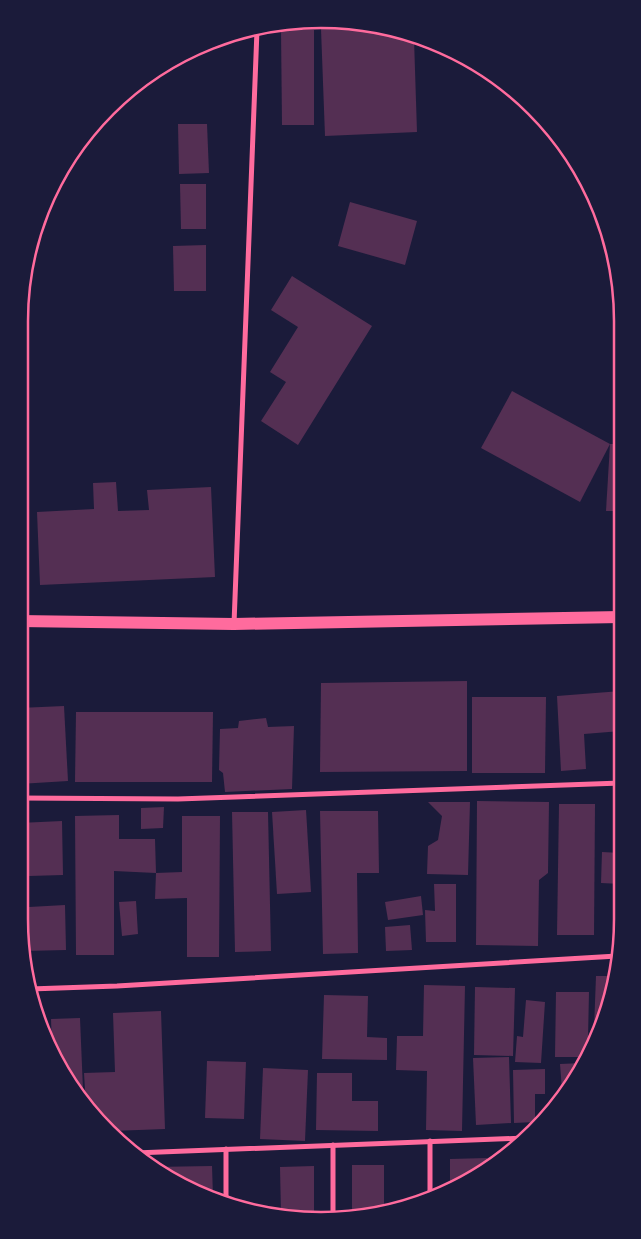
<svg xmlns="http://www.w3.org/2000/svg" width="641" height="1239" font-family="Mulish,sans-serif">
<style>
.building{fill:#542f53}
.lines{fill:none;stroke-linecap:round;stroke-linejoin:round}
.minor{stroke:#ff6b9d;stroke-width:5}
.primary{stroke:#ff6b9d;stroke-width:12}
.rim{fill:none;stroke:#ff6b9d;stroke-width:2.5}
</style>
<rect width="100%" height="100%" fill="#1b1b3a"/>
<g class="building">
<path d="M 369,27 L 414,39 L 417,132 L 325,136 L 321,29 Z"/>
<path d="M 281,30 L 314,30 L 314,125 L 282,125 Z"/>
<path d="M 178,124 L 207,124 L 209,173 L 179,174 Z"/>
<path d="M 180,184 L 206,184 L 206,229 L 181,229 Z"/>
<path d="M 350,202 L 417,221 L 405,265 L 338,246 Z"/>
<path d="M 206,245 L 206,291 L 174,291 L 173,246 Z"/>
<path d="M 292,276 L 372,326 L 298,445 L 261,421 L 286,382 L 270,372 L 298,327 L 271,310 Z"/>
<path d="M 512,391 L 610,444 L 580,502 L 481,448 Z"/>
<path d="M 610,444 L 620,444 L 620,511 L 606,511 Z"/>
<path d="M 116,482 L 118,511 L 149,510 L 147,490 L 211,487 L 215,577 L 40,585 L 37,512 L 94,509 L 93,483 Z"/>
<path d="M 467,681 L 467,771 L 320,772 L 321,683 Z"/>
<path d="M 621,691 L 621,731 L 584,734 L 586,769 L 561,771 L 557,696 Z"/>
<path d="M 472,697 L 546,697 L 545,773 L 472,773 Z"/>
<path d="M 64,706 L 68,781 L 19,784 L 19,708 Z"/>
<path d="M 76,712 L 213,712 L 212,782 L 75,782 Z"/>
<path d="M 266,718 L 268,727 L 294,726 L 292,789 L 225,792 L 223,773 L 219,770 L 220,729 L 238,728 L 239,721 Z"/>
<path d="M 477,801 L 549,802 L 548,873 L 539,880 L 538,946 L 476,945 Z"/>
<path d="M 428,802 L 470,802 L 468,875 L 427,874 L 428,846 L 438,840 L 442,816 Z"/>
<path d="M 559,804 L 595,804 L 594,935 L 557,935 Z"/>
<path d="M 164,807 L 163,828 L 141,829 L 141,808 Z"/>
<path d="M 306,810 L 311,892 L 277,894 L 272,812 Z"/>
<path d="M 320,811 L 378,811 L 379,873 L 357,873 L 358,953 L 323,954 Z"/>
<path d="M 232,812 L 268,812 L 271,951 L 235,952 Z"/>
<path d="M 119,815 L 119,839 L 155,839 L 156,873 L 114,871 L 114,955 L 76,955 L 75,816 Z"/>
<path d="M 182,816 L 220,816 L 219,957 L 187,957 L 187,898 L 155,899 L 156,873 L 182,872 Z"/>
<path d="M 62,821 L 63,875 L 29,876 L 29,907 L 65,905 L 66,950 L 24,951 L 19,919 L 19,823 Z"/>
<path d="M 602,852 L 621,853 L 621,884 L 601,883 Z"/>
<path d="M 434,884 L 456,884 L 456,942 L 426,942 L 425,910 L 435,911 Z"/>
<path d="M 421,896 L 423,915 L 388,920 L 385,902 Z"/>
<path d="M 136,901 L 138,934 L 122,936 L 119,902 Z"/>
<path d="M 410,925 L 412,950 L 386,951 L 385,927 Z"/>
<path d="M 596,976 L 611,976 L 597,1029 L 594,1029 Z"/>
<path d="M 424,985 L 465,986 L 462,1131 L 426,1130 L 427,1071 L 396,1070 L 397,1036 L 423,1036 Z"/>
<path d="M 475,987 L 515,988 L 513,1056 L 474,1055 Z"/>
<path d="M 556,992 L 589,992 L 588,1039 L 595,1039 L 591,1052 L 587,1057 L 555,1057 Z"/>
<path d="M 324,995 L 368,996 L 367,1037 L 387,1038 L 387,1060 L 322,1059 Z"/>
<path d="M 526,1000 L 545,1002 L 541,1063 L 515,1062 L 517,1036 L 523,1037 Z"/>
<path d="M 161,1011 L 165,1129 L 112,1131 L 86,1106 L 84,1073 L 115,1072 L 113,1013 Z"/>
<path d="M 80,1018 L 83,1090 L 75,1090 L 52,1047 L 51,1019 Z"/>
<path d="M 40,1025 L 45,1025 L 45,1034 L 41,1028 Z"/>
<path d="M 509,1057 L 511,1123 L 476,1125 L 473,1058 Z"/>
<path d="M 207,1061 L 246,1062 L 244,1119 L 205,1118 Z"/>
<path d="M 583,1063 L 562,1090 L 560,1064 Z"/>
<path d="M 263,1068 L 308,1070 L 305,1141 L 260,1139 Z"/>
<path d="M 545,1069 L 545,1094 L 535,1094 L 535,1122 L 514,1123 L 513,1070 Z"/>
<path d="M 317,1073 L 352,1073 L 352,1101 L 378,1101 L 378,1131 L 316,1130 Z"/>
<path d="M 487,1158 L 487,1165 L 450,1188 L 450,1159 Z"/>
<path d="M 352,1165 L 384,1165 L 384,1209 L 352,1217 Z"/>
<path d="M 212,1166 L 213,1197 L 153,1169 L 153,1167 Z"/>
<path d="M 314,1166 L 314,1217 L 281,1214 L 280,1167 Z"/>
</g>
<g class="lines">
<g class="minor">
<path d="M 234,624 L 257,30"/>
<path d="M 19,798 L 178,799 L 621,783"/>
<path d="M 30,989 L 117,986 L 617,956"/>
<path d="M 430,1141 L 430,1199"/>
<path d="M 333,1145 L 333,1219"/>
<path d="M 135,1153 L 525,1138"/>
<path d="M 226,1202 L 226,1149"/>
</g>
<path class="primary" d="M 19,621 L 234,624 L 621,617"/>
</g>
<path d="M0 0H641V1239H0ZM321 28H321A293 293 0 0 1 614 321V919A293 293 0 0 1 321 1212H321A293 293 0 0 1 28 919V321A293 293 0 0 1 321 28Z" fill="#1b1b3a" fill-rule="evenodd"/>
<path class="rim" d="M321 28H321A293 293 0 0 1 614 321V919A293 293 0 0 1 321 1212H321A293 293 0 0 1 28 919V321A293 293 0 0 1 321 28Z"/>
</svg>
